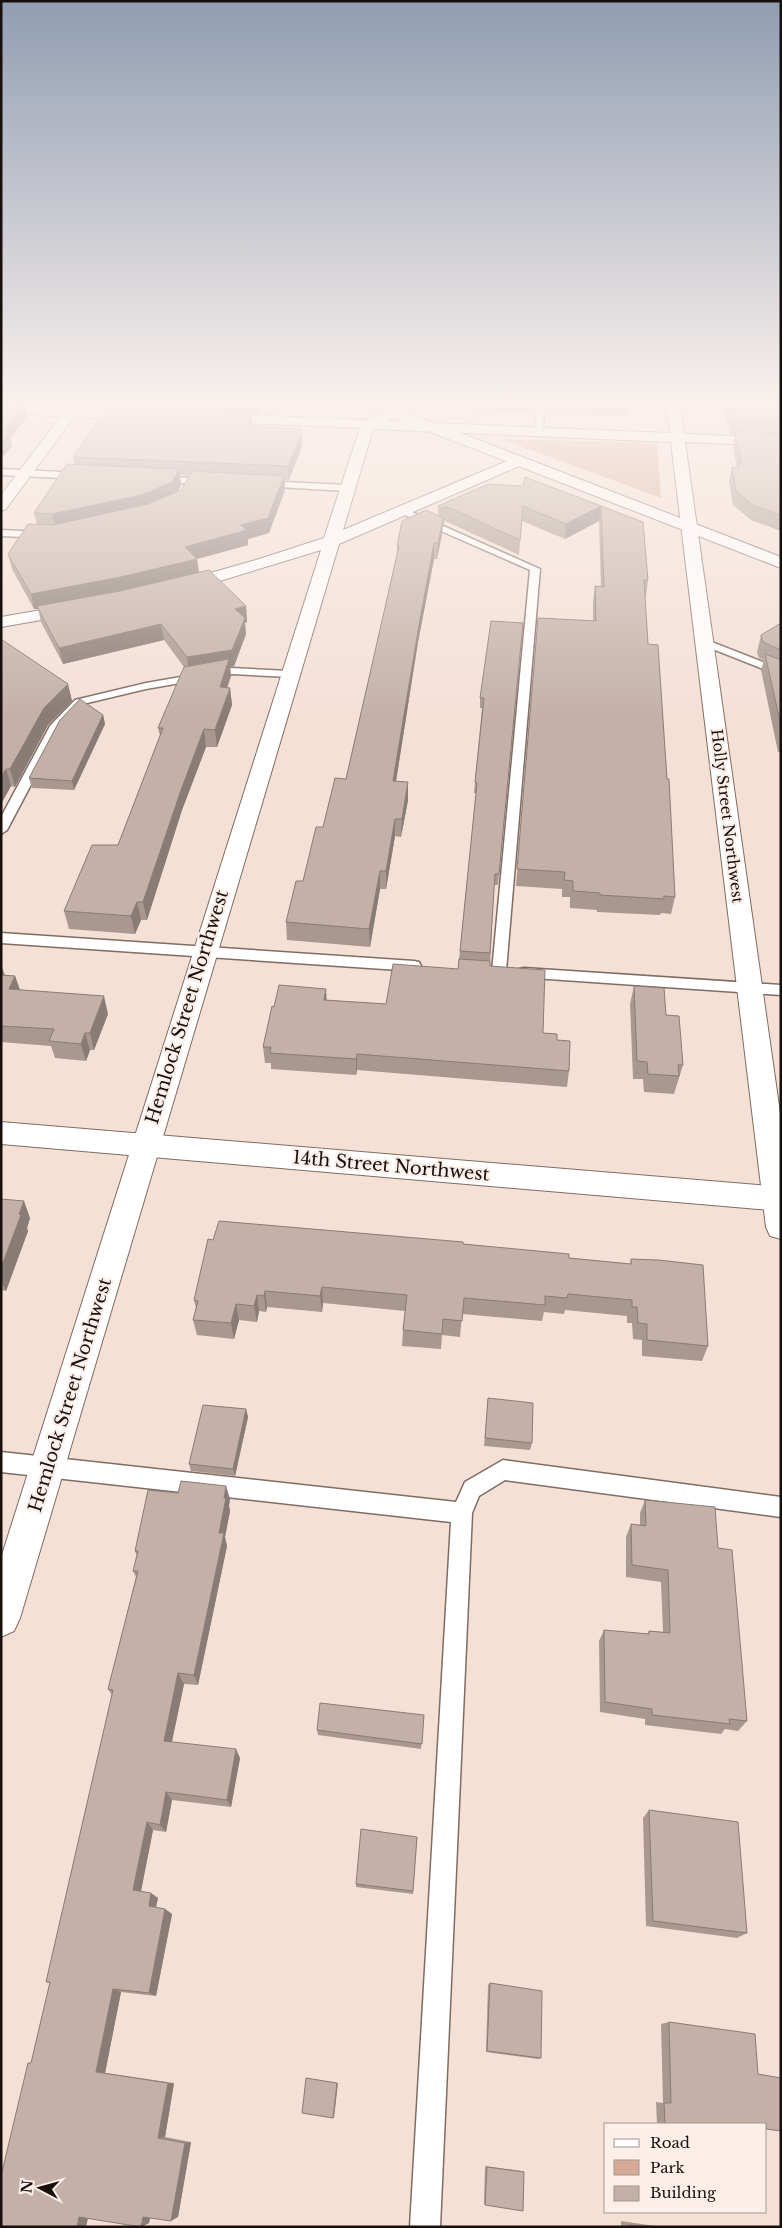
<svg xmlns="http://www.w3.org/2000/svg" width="782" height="2228" font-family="'Libre Baskerville',serif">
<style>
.green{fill:#d7aa95}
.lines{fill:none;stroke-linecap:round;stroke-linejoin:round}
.lane-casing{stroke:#7f6c63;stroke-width:3}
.street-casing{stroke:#7f6c63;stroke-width:2}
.secondary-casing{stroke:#7f6c63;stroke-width:2}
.lane{fill:#fff;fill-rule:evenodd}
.street{fill:#fff;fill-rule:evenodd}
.secondary{fill:#fff;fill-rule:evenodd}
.wall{fill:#a99790;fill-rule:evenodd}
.shaded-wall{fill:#897b75}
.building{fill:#c4b0a7;stroke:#897b75}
.labels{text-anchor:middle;stroke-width:4.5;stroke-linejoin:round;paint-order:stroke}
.far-street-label{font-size:15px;fill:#17100c;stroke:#fcefe9}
.street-label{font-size:18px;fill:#17100c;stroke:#fcefe9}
</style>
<rect width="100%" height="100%" fill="#f5e0d6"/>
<path class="green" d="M 501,439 L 657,443 L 661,498 Z"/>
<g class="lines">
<defs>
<g id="lane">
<path d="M 536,405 L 544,405 L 543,431 L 539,433 L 535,431 Z"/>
<path d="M 1,469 L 81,473 L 85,476 L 81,479 L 1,475 Z"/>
<path d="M 158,476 L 209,479 L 213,482 L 209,485 L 155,481 L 154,479 Z"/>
<path d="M 263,481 L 347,485 L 351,488 L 347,491 L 260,486 L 259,484 Z"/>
<path d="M 403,508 L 540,569 L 506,971 L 504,975 L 494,975 L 492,971 L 530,570 L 400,513 L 400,509 Z"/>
<path d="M 1,530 L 43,532 L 48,535 L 43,538 L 1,536 Z"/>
<path d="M 704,639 L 781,669 L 781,676 L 700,644 L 699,642 Z"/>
<path d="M 232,668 L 290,671 L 296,674 L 290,677 L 232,674 L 146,689 L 83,704 L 61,728 L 7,830 L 1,834 L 1,817 L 50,726 L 75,700 L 146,683 Z"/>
<path d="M 1,933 L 414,961 L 419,962 L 421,966 L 419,970 L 414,971 L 1,943 Z"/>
<path d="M 524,968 L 781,985 L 781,995 L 519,977 L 517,973 L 519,969 Z"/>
<path d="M 1,1452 L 456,1502 L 465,1482 L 503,1460 L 781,1497 L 781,1517 L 505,1480 L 479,1496 L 472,1513 L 440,2227 L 410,2227 L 451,1522 L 1,1472 Z"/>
</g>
<g id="street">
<path d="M 666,405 L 680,405 L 684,434 L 781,438 L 781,446 L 685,442 L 781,1120 L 781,1239 L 770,1236 L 766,1227 L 671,442 L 373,429 L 343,530 L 514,458 L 524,458 L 526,461 L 524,464 L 339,544 L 20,1618 L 14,1631 L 1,1637 L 1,1558 L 321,550 L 187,591 L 175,591 L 172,587 L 175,583 L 256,560 L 324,538 L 360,428 L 215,422 L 208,418 L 215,414 L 365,420 L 394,409 L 401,413 L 387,421 L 670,433 Z"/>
<path d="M 1,406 L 140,411 L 147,415 L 140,419 L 74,417 L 6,509 L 1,511 L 1,495 L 61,416 L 1,414 Z"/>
<path d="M 75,604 L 81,605 L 84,609 L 81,613 L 1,627 L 1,617 Z"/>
</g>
<g id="secondary">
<path d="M 368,405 L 388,405 L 781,557 L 781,568 L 369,408 Z"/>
<path d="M 1,1122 L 781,1187 L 781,1211 L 1,1144 Z"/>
</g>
</defs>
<use href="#lane" class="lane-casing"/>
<use href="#street" class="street-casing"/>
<use href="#secondary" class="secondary-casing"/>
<use href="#lane" class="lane"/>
<use href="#street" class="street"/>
<use href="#secondary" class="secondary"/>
</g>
<g class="wall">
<path d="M 117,406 L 129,406 L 127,408 L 138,408 L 138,406 L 260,406 L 257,415 L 251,414 L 252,427 L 301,429 L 302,446 L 289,480 L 285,480 L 285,490 L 269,533 L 248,539 L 248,545 L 197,559 L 199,573 L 246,606 L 247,622 L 245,623 L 246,634 L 234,666 L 230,667 L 231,676 L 227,687 L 230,688 L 232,705 L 217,747 L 206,747 L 182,810 L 147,920 L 141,920 L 135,934 L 69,929 L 64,911 L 118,845 L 160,736 L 158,728 L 184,667 L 164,640 L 63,664 L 41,622 L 38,609 L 34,609 L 12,569 L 8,554 L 37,524 L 34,513 L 75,465 L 73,457 L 117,407 ZM 180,475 L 190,476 L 181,490 L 177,492 L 181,485 Z"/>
<path d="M 460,406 L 535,406 L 534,413 L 460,409 Z"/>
<path d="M 546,406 L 631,406 L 629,416 L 546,414 Z"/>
<path d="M 724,406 L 781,406 L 781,531 L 751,520 L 733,505 L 729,482 L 732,467 L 737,468 L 733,446 L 735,434 L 730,434 Z"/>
<path d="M 525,477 L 643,522 L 648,580 L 646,596 L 645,596 L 648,644 L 667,779 L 675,897 L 671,914 L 661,913 L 660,915 L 597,912 L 597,910 L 570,908 L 570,897 L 562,897 L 562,889 L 516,886 L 538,618 L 593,621 L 593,602 L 595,586 L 601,587 L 599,521 L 565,539 L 522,521 L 519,555 L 445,521 L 444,524 L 443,524 L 442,534 L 437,559 L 434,559 L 418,642 L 396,782 L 408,782 L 408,800 L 401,837 L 395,836 L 386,889 L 380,889 L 370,947 L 287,940 L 286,922 L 303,881 L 323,827 L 346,779 L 397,554 L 397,546 L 438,515 L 438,506 L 523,486 Z"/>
<path d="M 523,623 L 498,885 L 494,885 L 490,966 L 543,1033 L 557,1040 L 569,1071 L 567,1087 L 357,1070 L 356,1075 L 271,1069 L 271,1063 L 265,1063 L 263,1047 L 274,1007 L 327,1000 L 386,1004 L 458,969 L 476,793 L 474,793 L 475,782 L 482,708 L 480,708 L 480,698 Z"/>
<path d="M 781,623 L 781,752 L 778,752 L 761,670 L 764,660 L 759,658 L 757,652 L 761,635 Z"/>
<path d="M 1,639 L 68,684 L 72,701 L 48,725 L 15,787 L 11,786 L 1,804 Z"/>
<path d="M 103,715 L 105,724 L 74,790 L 32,788 L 29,778 Z"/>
<path d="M 1,965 L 5,975 L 15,976 L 20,990 L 108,1014 L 94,1050 L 90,1050 L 86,1061 L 55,1058 L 51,1046 L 1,1042 Z"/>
<path d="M 634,986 L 666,1015 L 683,1065 L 674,1094 L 644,1092 L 643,1079 L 633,1079 L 630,1004 Z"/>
<path d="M 1,1199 L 30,1218 L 27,1228 L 28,1231 L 6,1291 L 1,1290 Z"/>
<path d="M 463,1244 L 569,1258 L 630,1264 L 631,1259 L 708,1346 L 702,1361 L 642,1356 L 642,1340 L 633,1339 L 632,1323 L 627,1323 L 627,1316 L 565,1310 L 564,1314 L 544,1312 L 542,1321 L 462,1314 L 460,1337 L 442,1335 L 441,1349 L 402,1346 L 403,1330 L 405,1311 L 323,1303 L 322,1312 L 267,1307 L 266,1312 L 259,1311 L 257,1322 L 239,1320 L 234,1339 L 197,1335 L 193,1320 L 196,1308 L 194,1300 Z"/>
<path d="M 488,1398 L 532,1443 L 530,1450 L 484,1446 Z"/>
<path d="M 246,1409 L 248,1417 L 235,1476 L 191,1471 L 189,1464 Z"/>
<path d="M 230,1499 L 229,1506 L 230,1511 L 225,1537 L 227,1546 L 198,1685 L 184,1684 L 172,1742 L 240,1758 L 231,1807 L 172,1800 L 166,1832 L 153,1830 L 141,1891 L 158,1898 L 156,1907 L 165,1909 L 172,1914 L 156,1996 L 121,1992 L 105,2073 L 174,2083 L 165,2137 L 191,2142 L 178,2217 L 150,2218 L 149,2223 L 141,2227 L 31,2063 L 50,1983 L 46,1982 L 112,1695 L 108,1689 L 136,1577 L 133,1571 L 137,1556 L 135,1551 Z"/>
<path d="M 645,1500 L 718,1548 L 747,1721 L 738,1731 L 725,1729 L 721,1734 L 645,1725 L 645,1719 L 600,1712 L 599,1641 L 604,1630 L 647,1634 L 649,1631 L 663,1632 L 661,1582 L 626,1577 L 626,1537 L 631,1524 L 640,1525 L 640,1513 Z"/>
<path d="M 424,1715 L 421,1749 L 318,1735 L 317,1730 Z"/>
<path d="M 649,1810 L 747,1933 L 737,1938 L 646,1926 L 643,1818 Z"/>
<path d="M 417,1837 L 413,1894 L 356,1887 L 356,1884 Z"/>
<path d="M 490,1983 L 541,2058 L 538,2059 L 486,2052 L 488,1985 Z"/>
<path d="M 669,2022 L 758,2074 L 781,2131 L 766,2129 L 766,2124 L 657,2124 L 656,2102 L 663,2103 L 661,2024 Z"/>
<path d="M 485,2166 L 522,2171 L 524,2172 L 485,2205 L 484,2203 Z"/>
<path d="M 621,2221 L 662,2227 L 621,2227 Z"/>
</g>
<g class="shaded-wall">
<path d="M 23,406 L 24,406 L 27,417 L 10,439 L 12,446 L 1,459 L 1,442 L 3,430 Z"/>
<path d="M 256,406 L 260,406 L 257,415 Z"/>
<path d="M 251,413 L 252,426 L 246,426 Z"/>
<path d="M 301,429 L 302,446 L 289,480 L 288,466 Z"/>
<path d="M 179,469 L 181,485 L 174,498 L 56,530 L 52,514 Z"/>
<path d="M 284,476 L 285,490 L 269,533 L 248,539 L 248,545 L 197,559 L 199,574 L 38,609 L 37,606 L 38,609 L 34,609 L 31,594 L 185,547 L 241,525 Z"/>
<path d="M 601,506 L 599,521 L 565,539 L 566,524 Z"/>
<path d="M 443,518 L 442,534 L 437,559 L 438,543 Z"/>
<path d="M 434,543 L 434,559 L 418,642 L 393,799 L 393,781 L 419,625 Z"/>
<path d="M 246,606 L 247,622 L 245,623 L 246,634 L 234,666 L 230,667 L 231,676 L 222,704 L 220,687 L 189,674 L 187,657 L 235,609 Z"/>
<path d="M 161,624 L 164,640 L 63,664 L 59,648 Z"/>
<path d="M 68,684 L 72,701 L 48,725 L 15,787 L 10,769 L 44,708 Z"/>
<path d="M 230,688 L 232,705 L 217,747 L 215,730 Z"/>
<path d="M 103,715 L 105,724 L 74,790 L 72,781 Z"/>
<path d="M 204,729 L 206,747 L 182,810 L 147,920 L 143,902 L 180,793 Z"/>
<path d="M 6,769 L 11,786 L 1,804 L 1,777 Z"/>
<path d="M 408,782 L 408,800 L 401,837 L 402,819 Z"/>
<path d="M 395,819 L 395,836 L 386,889 L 386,871 Z"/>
<path d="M 380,871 L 380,889 L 370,947 L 369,929 Z"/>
<path d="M 137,902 L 141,920 L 135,934 L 131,916 Z"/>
<path d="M 1,965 L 5,978 L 1,987 Z"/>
<path d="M 15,976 L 21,993 L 9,989 Z"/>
<path d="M 326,989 L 327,1005 L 324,1000 Z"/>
<path d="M 104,996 L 108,1014 L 94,1050 L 90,1033 Z"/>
<path d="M 85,1033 L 90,1050 L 86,1061 L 81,1044 Z"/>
<path d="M 357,1054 L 357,1070 L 356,1075 L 356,1059 Z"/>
<path d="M 24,1201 L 30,1218 L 27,1228 L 28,1231 L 6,1291 L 1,1280 L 1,1268 Z"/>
<path d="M 322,1287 L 323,1303 L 322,1312 L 320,1296 Z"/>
<path d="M 265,1291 L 267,1307 L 266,1312 L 264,1296 Z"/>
<path d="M 257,1295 L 259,1311 L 257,1322 L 254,1306 Z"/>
<path d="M 236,1304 L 239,1320 L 234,1339 L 231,1323 Z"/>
<path d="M 246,1409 L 248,1417 L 235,1476 L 233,1469 Z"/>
<path d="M 226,1486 L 230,1499 L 229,1506 L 230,1511 L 225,1537 L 227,1546 L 198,1685 L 194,1675 L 219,1533 L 224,1498 Z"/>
<path d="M 178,1673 L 184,1684 L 170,1750 L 164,1741 Z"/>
<path d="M 236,1749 L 240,1758 L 231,1807 L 227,1800 Z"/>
<path d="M 166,1792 L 172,1800 L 166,1832 L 160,1825 Z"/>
<path d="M 147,1822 L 153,1830 L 140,1896 L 133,1890 Z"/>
<path d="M 151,1893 L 158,1898 L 155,1911 L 149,1906 Z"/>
<path d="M 165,1909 L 172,1914 L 156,1996 L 149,1993 Z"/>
<path d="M 113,1989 L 121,1992 L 105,2073 L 96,2072 Z"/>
<path d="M 168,2083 L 174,2083 L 165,2137 L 158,2138 Z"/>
<path d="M 337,2083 L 338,2083 L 334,2118 L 333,2118 Z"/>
<path d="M 191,2142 L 178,2217 L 171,2221 L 185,2143 Z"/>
<path d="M 151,2213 L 149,2223 L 141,2227 L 143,2217 Z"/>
<path d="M 89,2214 L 86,2227 L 77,2227 L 79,2217 Z"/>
</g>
<g class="building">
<path d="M 1,406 L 23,406 L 3,430 L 9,433 L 1,442 Z"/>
<path d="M 730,406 L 781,406 L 781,422 L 733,420 Z"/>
<path d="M 108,407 L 251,413 L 246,426 L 301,429 L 300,432 L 302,432 L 288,466 L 73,457 Z"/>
<path d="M 735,432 L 781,434 L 781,515 L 754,506 L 736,491 L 732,467 L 739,468 L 738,464 L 742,464 Z"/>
<path d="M 67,464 L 179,469 L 172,482 L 141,495 L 52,514 L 34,513 Z"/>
<path d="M 192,471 L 284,476 L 268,518 L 241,525 L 247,530 L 185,547 L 197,559 L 121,577 L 31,594 L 8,554 L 28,524 L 53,525 L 148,504 L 181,490 Z"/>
<path d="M 525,477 L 643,522 L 648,580 L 644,580 L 648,644 L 658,645 L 667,779 L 669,779 L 675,897 L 664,896 L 664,899 L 600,895 L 600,893 L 573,891 L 573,881 L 564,880 L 565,872 L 517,869 L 538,618 L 596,621 L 595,586 L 604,587 L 601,506 L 566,524 L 523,506 L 520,540 L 445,506 L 445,509 L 438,506 L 488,484 L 523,486 Z"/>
<path d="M 426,510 L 443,518 L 438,543 L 434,543 L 419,625 L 393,781 L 408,782 L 402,819 L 395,819 L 386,871 L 380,871 L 369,929 L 286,922 L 296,881 L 303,881 L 316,827 L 323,827 L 335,778 L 346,779 L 399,546 L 397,546 L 402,521 Z"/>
<path d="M 209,570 L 246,606 L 235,609 L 245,618 L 232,650 L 187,657 L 161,624 L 59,648 L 37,606 L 120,591 Z"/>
<path d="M 491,621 L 523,623 L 499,874 L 495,874 L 490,953 L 460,951 L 477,783 L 475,782 L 484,698 L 480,698 Z"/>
<path d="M 781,623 L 781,650 L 763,642 L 761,635 Z"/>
<path d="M 1,639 L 68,684 L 44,708 L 10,769 L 6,769 L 1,777 Z"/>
<path d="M 765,654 L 781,660 L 781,726 Z"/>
<path d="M 229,659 L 220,687 L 230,688 L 215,730 L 204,729 L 180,793 L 143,902 L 137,902 L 131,916 L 64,911 L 92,845 L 118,845 L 163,728 L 158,728 L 184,667 Z"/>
<path d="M 80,699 L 103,715 L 72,781 L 29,778 L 60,720 Z"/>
<path d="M 459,959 L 490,961 L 490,966 L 545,970 L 543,1033 L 557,1034 L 557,1040 L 570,1041 L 569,1071 L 357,1054 L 356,1059 L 270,1053 L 271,1047 L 263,1047 L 272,1006 L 274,1007 L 279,985 L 326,989 L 324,1000 L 386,1004 L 393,964 L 458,969 Z"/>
<path d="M 1,975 L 15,976 L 9,989 L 104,996 L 90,1033 L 85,1033 L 81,1044 L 49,1041 L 54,1029 L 1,1026 Z"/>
<path d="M 634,986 L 664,988 L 666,1015 L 679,1016 L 683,1065 L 678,1065 L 679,1076 L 648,1074 L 647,1062 L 637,1061 Z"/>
<path d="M 1,1199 L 24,1201 L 19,1214 L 21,1215 L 1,1268 Z"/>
<path d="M 219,1221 L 463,1242 L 463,1244 L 569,1254 L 569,1258 L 631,1264 L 631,1259 L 658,1260 L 703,1265 L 708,1346 L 647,1340 L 647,1324 L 638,1323 L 637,1307 L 632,1307 L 632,1300 L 568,1294 L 567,1298 L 545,1296 L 545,1305 L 464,1298 L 462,1321 L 443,1319 L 442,1334 L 403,1330 L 407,1295 L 322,1287 L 320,1296 L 265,1291 L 264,1296 L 257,1295 L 254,1306 L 236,1304 L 231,1323 L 193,1320 L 198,1301 L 194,1300 L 208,1239 L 213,1240 Z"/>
<path d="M 488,1398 L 533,1403 L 532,1443 L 485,1438 Z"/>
<path d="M 203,1405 L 246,1409 L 233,1469 L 189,1464 Z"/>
<path d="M 181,1481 L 226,1486 L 224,1498 L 226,1498 L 219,1533 L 224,1533 L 194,1675 L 178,1673 L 164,1741 L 236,1749 L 227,1800 L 166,1792 L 160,1825 L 147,1822 L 133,1890 L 151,1893 L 149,1906 L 165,1909 L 149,1993 L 113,1989 L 96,2072 L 168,2083 L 158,2138 L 185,2143 L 171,2221 L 143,2217 L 141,2227 L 79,2217 L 77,2227 L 1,2227 L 1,2176 L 28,2063 L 31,2063 L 50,1982 L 46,1982 L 113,1690 L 108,1689 L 138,1571 L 133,1571 L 138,1551 L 135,1551 L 148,1490 L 178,1493 Z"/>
<path d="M 645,1500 L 715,1507 L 718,1548 L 732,1550 L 747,1721 L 729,1719 L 730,1724 L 652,1715 L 652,1709 L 605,1702 L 604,1630 L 649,1634 L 649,1631 L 670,1633 L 668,1570 L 632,1565 L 631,1524 L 646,1526 Z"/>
<path d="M 320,1703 L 424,1715 L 422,1744 L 317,1730 Z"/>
<path d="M 649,1810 L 738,1822 L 747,1933 L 653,1921 Z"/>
<path d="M 361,1829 L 417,1837 L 413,1891 L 356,1884 Z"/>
<path d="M 490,1983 L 542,1991 L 541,2058 L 487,2051 Z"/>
<path d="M 669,2022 L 755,2034 L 758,2074 L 781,2078 L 781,2131 L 766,2129 L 766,2124 L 665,2124 L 664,2103 L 671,2103 Z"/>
<path d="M 306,2078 L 337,2083 L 333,2118 L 302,2113 Z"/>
<path d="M 487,2167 L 524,2172 L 523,2211 L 485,2205 Z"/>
<path d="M 629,2225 L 643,2227 L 629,2227 Z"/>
</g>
<linearGradient id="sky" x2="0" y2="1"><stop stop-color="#919db2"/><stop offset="0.56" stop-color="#faf1ed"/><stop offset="1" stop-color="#faf1ed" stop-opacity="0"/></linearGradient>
<rect width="782" height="717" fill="url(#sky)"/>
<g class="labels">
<g class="far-street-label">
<text transform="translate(727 816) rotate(83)" y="5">Holly Street Northwest</text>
</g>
<g class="street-label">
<text transform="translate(187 1007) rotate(-73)" y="6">Hemlock Street Northwest</text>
<text transform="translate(391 1166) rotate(5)" y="6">14th Street Northwest</text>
<text transform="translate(70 1395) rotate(-73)" y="6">Hemlock Street Northwest</text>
</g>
</g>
<rect width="782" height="2228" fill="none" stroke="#17100c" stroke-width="5"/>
<rect x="604" y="2123" width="162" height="90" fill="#fcefe9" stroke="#a09691"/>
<rect x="614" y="2139" width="25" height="8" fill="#ffffff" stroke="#a09691"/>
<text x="650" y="2148" font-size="15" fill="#17100c">Road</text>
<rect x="614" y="2160" width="25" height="15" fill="#d7aa95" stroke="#a09691"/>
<text x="650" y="2173" font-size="15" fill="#17100c">Park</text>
<rect x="614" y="2186" width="25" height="15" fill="#c4b0a7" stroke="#a09691"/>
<text x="650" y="2198" font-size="15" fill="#17100c">Building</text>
<g transform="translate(40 2188) rotate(276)" stroke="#fcefe9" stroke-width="4" paint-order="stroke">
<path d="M0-4L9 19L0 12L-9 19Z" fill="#17100c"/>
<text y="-8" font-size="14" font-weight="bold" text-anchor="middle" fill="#17100c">N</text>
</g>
</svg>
